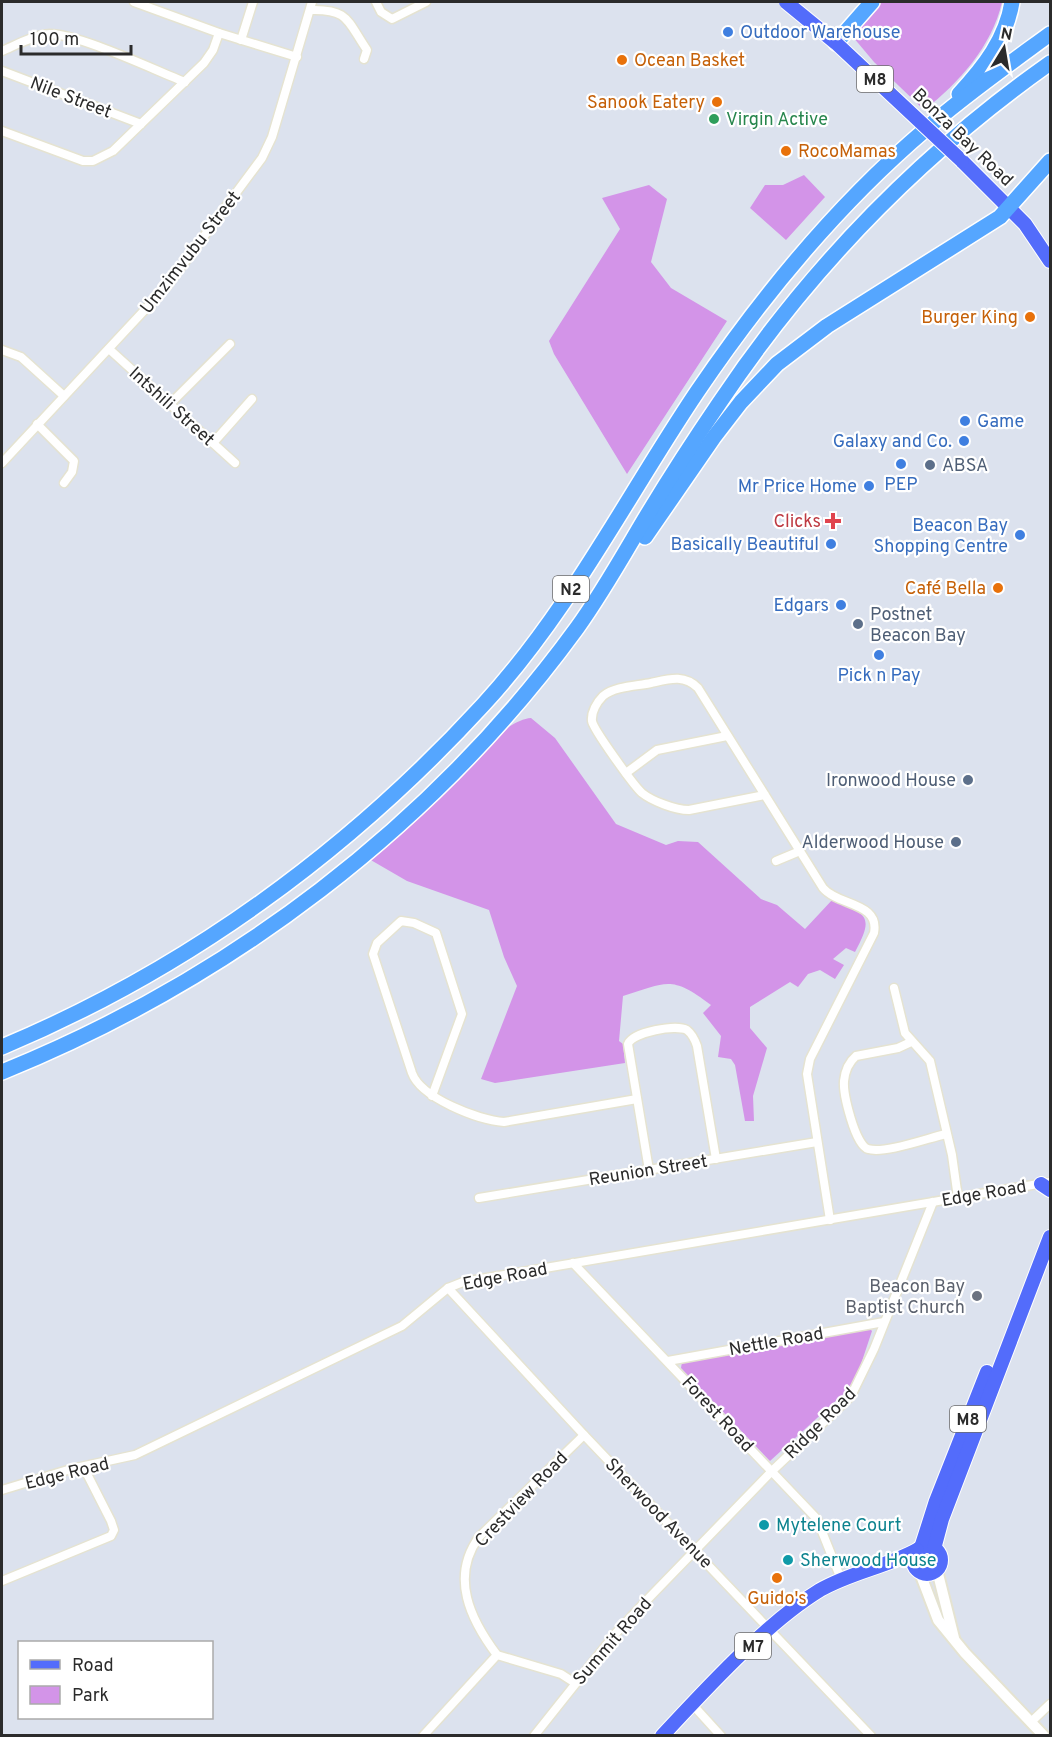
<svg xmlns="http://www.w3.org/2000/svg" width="1052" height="1737" font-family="Overpass,sans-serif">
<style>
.green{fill:#d394e8}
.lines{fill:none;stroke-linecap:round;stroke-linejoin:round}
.minor-casing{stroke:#e5e3d1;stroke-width:11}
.tertiary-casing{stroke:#e5e3d1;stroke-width:14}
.primary-casing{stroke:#fff;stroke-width:16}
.motorway-casing{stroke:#fff;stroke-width:18}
.minor{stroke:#fff;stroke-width:8}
.tertiary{stroke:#fff;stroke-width:10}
.primary{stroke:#536cfb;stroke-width:14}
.motorway{stroke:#55a6ff;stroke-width:15}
.primary-bridge-casing{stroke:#fff;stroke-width:16;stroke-linecap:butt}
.primary-bridge{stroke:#536cfb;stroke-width:14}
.shop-dot{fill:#3f7fe0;stroke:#fff;stroke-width:2}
.food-dot{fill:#e8710a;stroke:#fff;stroke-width:2}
.leisure-dot{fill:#2e9e5b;stroke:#fff;stroke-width:2}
.service-dot{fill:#5c6f8a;stroke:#fff;stroke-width:2}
.health-dot{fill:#e0444e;stroke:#fff;stroke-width:2}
.worship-dot{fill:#6b7280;stroke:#fff;stroke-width:2}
.culture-dot{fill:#0f9aa8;stroke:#fff;stroke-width:2}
.labels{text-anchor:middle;stroke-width:4.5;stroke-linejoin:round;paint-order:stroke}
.shield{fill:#fff;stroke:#6b6b6b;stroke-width:1.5}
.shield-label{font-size:16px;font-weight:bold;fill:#2b2b2b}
.shop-label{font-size:18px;fill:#366cbe;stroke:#fff;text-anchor:end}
.food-label{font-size:18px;fill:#c56008;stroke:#fff;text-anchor:end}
.street-label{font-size:18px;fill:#2b2b2b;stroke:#fff}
.leisure-label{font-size:18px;fill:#27864d;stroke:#fff;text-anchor:start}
.service-label{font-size:18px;fill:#4e5e75;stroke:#fff;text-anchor:start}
.health-label{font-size:18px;fill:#be3a42;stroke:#fff;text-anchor:end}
.worship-label{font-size:18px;fill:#5b616d;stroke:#fff;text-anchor:end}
.culture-label{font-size:18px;fill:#0d838f;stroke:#fff;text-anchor:start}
</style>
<rect width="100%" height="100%" fill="#dce2ee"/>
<g class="green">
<path d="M 878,2 L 1002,2 C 992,46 959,83 924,110 L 874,62 L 853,37 L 857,26 Z"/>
<path d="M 804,175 L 825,197 L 786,240 L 750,208 L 765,185 L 783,185 Z"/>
<path d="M 649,185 L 667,199 L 651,262 L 671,288 L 727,321 L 627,474 L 554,354 L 549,341 L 620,229 L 602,198 Z"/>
<path d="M 531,718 L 555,738 L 616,824 L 666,845 L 678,841 L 698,842 L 761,899 L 777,905 L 805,929 L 833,899 C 868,915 874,916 855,952 L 846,948 L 833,959 L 844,965 L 835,979 L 820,970 L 808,974 L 798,987 L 790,982 L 750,1007 L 750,1028 L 767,1048 L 753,1096 L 754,1121 L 745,1121 L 735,1065 L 731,1059 L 718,1057 L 721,1036 L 703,1013 L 711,1005 C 671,975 668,982 623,996 L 619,1041 L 623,1044 L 625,1063 L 495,1083 L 481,1079 L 517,986 L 504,957 L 489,910 L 407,881 L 369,859 C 384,844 402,832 418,817 C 446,792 496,721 531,718 Z"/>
<path d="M 870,1329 L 872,1331 L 859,1370 L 850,1388 L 770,1461 L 681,1368 L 682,1362 L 689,1360 Z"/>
</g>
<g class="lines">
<defs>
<g id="minor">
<path d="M 134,2 L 219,33 L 297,57"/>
<path d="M 376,2 L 381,12 L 392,19 L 426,2"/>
<path d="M 311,10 C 349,9 347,21 367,50 L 364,59"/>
<path d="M 241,40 L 253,2"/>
<path d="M 2,51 C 16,45 34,35 50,34 C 79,34 154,70 185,82"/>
<path d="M 2,71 L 141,124"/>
<path d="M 2,131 L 83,161 L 93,161 L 113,151 L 204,63 L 213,50 L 219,33"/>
<path d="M 109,349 L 235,463"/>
<path d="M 2,350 L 21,357 L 64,396"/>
<path d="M 170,404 L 230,344"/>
<path d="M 37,424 L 74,461 L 72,472 L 64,483"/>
<path d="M 213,443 L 252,399"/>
<path d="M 2,463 L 167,286 L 262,158 L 272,137 L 312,2"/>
<path d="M 626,773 L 657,750 L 727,736"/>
<path d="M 765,795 L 689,810 C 675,810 652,801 642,793 C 634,786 593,729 592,721 C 591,712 597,702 603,696 C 615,686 637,686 651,683 C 669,679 684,674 698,688 L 823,888 C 838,906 880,902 874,933 L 810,1059 L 807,1074 L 830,1220"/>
<path d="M 776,861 L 800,851"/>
<path d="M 894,988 L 905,1033 L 930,1061 L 952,1155 L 958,1198"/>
<path d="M 911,1042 L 898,1048 L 856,1056 C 849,1062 845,1071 844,1081 C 843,1094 855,1145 868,1149 C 885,1154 928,1138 946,1134"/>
<path d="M 432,1096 L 462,1014 L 436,933 L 414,923 L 401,921 L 377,943 L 373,954 L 412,1073 C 421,1098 478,1120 504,1122 L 637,1099"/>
<path d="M 649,1170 L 628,1044 C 633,1032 676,1024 687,1030 C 692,1034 695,1040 697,1046 L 716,1159"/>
<path d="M 479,1198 L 817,1142"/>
<path d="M 573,1263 L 817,1519 L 841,1579"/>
<path d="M 448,1288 L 584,1435 L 871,1736"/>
<path d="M 668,1361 L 884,1322"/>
<path d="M 2,1490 L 71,1469 L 135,1455 L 402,1326 L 448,1288 L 463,1282 L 1050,1182"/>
<path d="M 2,1581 L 111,1536 L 114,1530 L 111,1521 L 84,1468"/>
<path d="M 575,1683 L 561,1674 L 497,1655 C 470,1619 450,1577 479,1537 L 584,1435"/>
<path d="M 692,1704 L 721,1736"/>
<path d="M 1031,1722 L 1050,1704"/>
<path d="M 423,1736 L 497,1655"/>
<path d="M 534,1736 L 616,1633 L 645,1602 L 772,1471 L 851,1396 L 874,1349 L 933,1202"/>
</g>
<g id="tertiary">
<path d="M 937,1570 L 954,1638"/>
<path d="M 920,1573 L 938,1620 L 965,1653 L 1044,1736"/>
</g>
<g id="primary">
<path d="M 962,161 L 1025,224 L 1050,261"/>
<path d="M 1041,1184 L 1050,1190"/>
<circle cx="927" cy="1560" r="14"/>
<path d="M 921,1548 L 936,1501 L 987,1372"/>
<path d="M 934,1549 L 942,1519 L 1050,1237"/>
<path d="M 662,1736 C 706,1689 766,1623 820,1590 C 851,1572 886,1567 917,1550"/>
</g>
<g id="motorway">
<path d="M 836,43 L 872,2"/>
<path d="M 959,94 C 984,67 1006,39 1012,2"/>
<path d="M 645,537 L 714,437 L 741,402 L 777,364 L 827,326 L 1000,217 L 1050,161"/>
<path d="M 2,1047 C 186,970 348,852 483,705 C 569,612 627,496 697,392 C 762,296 838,204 926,129 C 965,95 1009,64 1050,34"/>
<path d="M 2,1072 C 229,980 432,827 577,628 C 600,596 620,561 640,527 C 665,485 692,443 720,402 C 809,269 920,155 1050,63"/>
</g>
</defs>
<use href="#minor" class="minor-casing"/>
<use href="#tertiary" class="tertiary-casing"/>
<use href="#primary" class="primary-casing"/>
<use href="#motorway" class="motorway-casing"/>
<use href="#minor" class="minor"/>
<use href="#tertiary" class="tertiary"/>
<use href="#primary" class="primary"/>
<use href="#motorway" class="motorway"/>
<defs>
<path id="primary-bridge" d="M 786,2 L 836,43 L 962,161"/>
</defs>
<use href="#primary-bridge" class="primary-bridge-casing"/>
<use href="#primary-bridge" class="primary-bridge"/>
</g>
<g class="shop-dot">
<circle cx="728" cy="32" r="6"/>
<circle cx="965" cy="421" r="6"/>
<circle cx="964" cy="441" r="6"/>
<circle cx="901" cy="464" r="6"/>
<circle cx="869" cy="486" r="6"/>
<circle cx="1020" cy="535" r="6"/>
<circle cx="831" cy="544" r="6"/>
<circle cx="841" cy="605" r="6"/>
<circle cx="879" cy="655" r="6"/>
</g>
<g class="food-dot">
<circle cx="622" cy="60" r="6"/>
<circle cx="717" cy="102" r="6"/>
<circle cx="786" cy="151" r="6"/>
<circle cx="1030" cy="317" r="6"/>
<circle cx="998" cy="588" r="6"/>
<circle cx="777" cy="1578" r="6"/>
</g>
<circle class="leisure-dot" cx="714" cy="119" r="6"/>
<g class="service-dot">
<circle cx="930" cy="465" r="6"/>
<circle cx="858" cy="624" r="6"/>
<circle cx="968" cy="780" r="6"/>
<circle cx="956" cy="842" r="6"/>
</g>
<path class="health-dot" d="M830 512h6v6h6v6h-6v6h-6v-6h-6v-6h6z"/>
<circle class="worship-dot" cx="977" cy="1296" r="6"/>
<g class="culture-dot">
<circle cx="764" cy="1525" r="6"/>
<circle cx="788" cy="1560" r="6"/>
</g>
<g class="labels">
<g class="shield">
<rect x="857" y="66" width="36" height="26" rx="4.5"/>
<rect x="553" y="576" width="36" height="26" rx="4.5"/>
<rect x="950" y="1406" width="36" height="26" rx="4.5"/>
<rect x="735" y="1633" width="36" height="26" rx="4.5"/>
</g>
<g class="shield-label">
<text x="875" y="85">M8</text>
<text x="571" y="595">N2</text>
<text x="968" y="1425">M8</text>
<text x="753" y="1652">M7</text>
</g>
<g class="shop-label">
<text x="740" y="38" text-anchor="start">Outdoor Warehouse</text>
<text x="977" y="427" text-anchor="start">Game</text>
<text x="952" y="447">Galaxy and Co.</text>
<text x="901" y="490" text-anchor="middle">PEP</text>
<text x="857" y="492">Mr Price Home</text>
<text x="1008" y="531">Beacon Bay<tspan x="1008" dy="21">Shopping Centre</tspan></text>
<text x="819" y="550">Basically Beautiful</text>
<text x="829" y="611">Edgars</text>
<text x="879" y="681" text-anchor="middle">Pick n Pay</text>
</g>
<g class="food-label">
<text x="634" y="66" text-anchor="start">Ocean Basket</text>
<text x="705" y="108">Sanook Eatery</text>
<text x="798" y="157" text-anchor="start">RocoMamas</text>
<text x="1018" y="323">Burger King</text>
<text x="986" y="594">Café Bella</text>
<text x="777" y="1604" text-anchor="middle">Guido's</text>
</g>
<g class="street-label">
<text transform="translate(71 97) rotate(21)" y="6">Nile Street</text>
<text transform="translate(963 137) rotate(44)" y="6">Bonza Bay Road</text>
<text transform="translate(190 252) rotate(-52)" y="6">Umzimvubu Street</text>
<text transform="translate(172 406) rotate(42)" y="6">Intshili Street</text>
<text transform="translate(648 1170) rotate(-9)" y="6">Reunion Street</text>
<text transform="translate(984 1193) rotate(-10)" y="6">Edge Road</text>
<text transform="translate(505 1276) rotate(-11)" y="6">Edge Road</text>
<text transform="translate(776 1341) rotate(-10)" y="6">Nettle Road</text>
<text transform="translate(718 1414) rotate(47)" y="6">Forest Road</text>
<text transform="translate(820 1423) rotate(-45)" y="6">Ridge Road</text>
<text transform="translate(67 1473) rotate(-14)" y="6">Edge Road</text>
<text transform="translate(521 1499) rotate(-46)" y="6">Crestview Road</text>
<text transform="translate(659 1513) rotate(46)" y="6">Sherwood Avenue</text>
<text transform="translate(612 1641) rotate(-49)" y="6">Summit Road</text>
</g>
<g class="leisure-label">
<text x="726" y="125">Virgin Active</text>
</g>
<g class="service-label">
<text x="942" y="471">ABSA</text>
<text x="870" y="620">Postnet<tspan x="870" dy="21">Beacon Bay</tspan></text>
<text x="956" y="786" text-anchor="end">Ironwood House</text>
<text x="944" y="848" text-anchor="end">Alderwood House</text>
</g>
<g class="health-label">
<text x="821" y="527">Clicks</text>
</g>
<g class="worship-label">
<text x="965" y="1292">Beacon Bay<tspan x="965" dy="21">Baptist Church</tspan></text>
</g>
<g class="culture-label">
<text x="776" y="1531">Mytelene Court</text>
<text x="800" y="1566">Sherwood House</text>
</g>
</g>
<rect width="1052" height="1737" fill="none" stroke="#2b2b2b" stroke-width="6"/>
<rect x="18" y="1641" width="195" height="78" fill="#ffffff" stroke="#aaaaaa" stroke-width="1.5"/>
<rect x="30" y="1660" width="30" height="9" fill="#536cfb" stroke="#aaaaaa" stroke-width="1.5"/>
<text x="72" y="1671" font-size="18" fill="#2b2b2b">Road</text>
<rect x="30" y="1686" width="30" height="18" fill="#d394e8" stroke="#aaaaaa" stroke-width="1.5"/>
<text x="72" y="1701" font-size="18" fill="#2b2b2b">Park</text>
<g transform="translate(1004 48) rotate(11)" stroke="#ffffff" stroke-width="4.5" paint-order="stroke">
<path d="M0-4.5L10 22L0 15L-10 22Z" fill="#2b2b2b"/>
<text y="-9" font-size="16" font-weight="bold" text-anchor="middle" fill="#2b2b2b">N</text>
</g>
<path d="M21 45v9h110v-9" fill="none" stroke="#2b2b2b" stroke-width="3"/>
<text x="30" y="45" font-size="18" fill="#2b2b2b" stroke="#ffffff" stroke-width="4.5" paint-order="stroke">100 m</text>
</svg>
